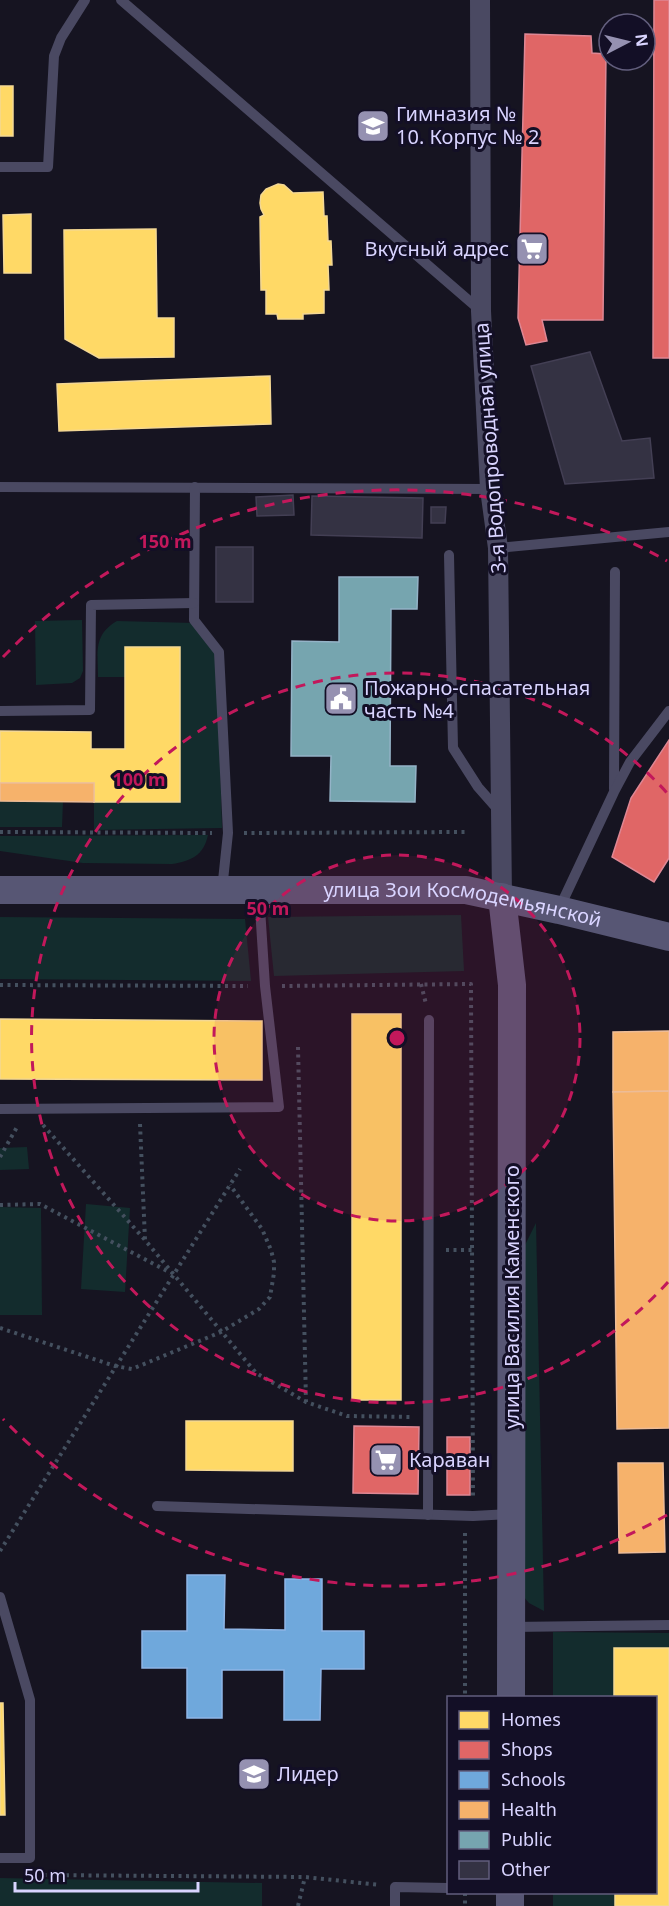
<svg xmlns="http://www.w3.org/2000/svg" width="669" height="1906" font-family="'Noto Sans',sans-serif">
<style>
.green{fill:#132c2d}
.homes{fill:#ffd966;stroke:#f4d894;stroke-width:1.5}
.shops{fill:#e06666;stroke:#de8794;stroke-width:1.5}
.schools{fill:#6fa8dc;stroke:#8fb5e6;stroke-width:1.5}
.health{fill:#f6b26b;stroke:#edbc97;stroke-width:1.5}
.public{fill:#76a5af;stroke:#94b3c7;stroke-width:1.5}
.building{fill:#343243;stroke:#433f54;stroke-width:1.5}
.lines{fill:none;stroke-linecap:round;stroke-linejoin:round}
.path{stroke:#44505f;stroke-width:4;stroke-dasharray:3 4.5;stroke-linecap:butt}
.lane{stroke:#4a4962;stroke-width:10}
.street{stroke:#4a4962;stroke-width:20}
.secondary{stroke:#575674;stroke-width:28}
.ring{fill:none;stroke:#c2185b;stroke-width:3;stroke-dasharray:10 8}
.labels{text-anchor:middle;stroke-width:6;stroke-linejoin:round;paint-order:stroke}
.poi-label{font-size:20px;fill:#d9d4ff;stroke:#130f26;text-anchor:start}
.street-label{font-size:20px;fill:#d9d4ff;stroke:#130f26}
.centre{fill:#c2185b;stroke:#130f26;stroke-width:3}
.ring-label{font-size:18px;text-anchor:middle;font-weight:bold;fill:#c2185b;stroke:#130f26;stroke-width:6;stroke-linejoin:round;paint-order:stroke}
</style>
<rect width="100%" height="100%" fill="#161421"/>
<g class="green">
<path d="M 82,620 L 83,671 L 80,678 L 72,683 L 36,685 L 35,621 Z"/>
<path d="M 117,621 L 194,623 L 217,655 L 222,828 L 94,830 L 94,802 L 180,801 L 180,648 L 125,677 L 98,677 C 98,652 93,635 117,621 Z"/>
<path d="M 0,801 L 63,801 L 62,827 L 0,827 Z"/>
<path d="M 208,835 C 204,855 191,861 172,864 L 83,863 L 0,851 L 0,836 Z"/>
<path d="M 461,915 L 464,971 L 274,976 L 268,917 Z"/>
<path d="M 0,917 L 245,919 L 251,981 L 0,979 Z"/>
<path d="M 27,1147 L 29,1169 L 0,1170 L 0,1148 Z"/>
<path d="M 86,1204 L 130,1208 L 125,1292 L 81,1289 Z"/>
<path d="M 0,1207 L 41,1208 L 42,1315 L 0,1315 Z"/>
<path d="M 536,1223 L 544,1611 L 529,1603 L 523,1596 L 523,1249 Z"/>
<path d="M 553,1632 L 669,1633 L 669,1648 L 614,1697 L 553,1697 Z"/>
<path d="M 0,1878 L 262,1883 L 262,1906 L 0,1906 Z"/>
<rect x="553" y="1893" width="62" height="13"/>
</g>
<g class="homes">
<rect x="0" y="86" width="13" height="50"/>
<path d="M 278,184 L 284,185 L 293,193 L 323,192 L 324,216 L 327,216 L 328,241 L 331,241 L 332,265 L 328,265 L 329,290 L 324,290 L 324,313 L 303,314 L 303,319 L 278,319 L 277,314 L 266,314 L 266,290 L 261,290 L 260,217 L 264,215 L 261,209 L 260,203 L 261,195 L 266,189 Z"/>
<path d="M 31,214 L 31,273 L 4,273 L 3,215 Z"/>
<path d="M 156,229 L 157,318 L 174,318 L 174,357 L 99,358 L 65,339 L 64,230 Z"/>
<path d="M 270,376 L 271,424 L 59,431 L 57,384 Z"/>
<path d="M 125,647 L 180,647 L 180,802 L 94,802 L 94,783 L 0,783 L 0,731 L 91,732 L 91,749 L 125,749 Z"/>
<rect x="352" y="1014" width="49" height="386"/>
<path d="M 0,1019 L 262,1021 L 262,1080 L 0,1079 Z"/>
<path d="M 186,1421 L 293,1421 L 293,1471 L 186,1470 Z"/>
<path d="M 614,1648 L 669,1648 L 669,1906 L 615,1906 L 615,1892 L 656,1892 L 656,1698 L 614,1698 Z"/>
<path d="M 0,1703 L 3,1703 L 5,1815 L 0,1815 Z"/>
</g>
<g class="shops">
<path d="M 654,0 L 669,0 L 669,358 L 653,358 Z"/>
<path d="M 525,34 L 591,36 L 592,53 L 606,54 L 603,320 L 542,320 L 547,341 L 526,345 L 518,318 Z"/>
<path d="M 669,740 L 669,858 L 654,882 L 612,857 L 631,798 Z"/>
<path d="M 354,1426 L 419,1427 L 418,1494 L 353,1493 Z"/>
<rect x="447" y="1437" width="23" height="58"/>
</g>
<path class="schools" d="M 187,1575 L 225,1575 L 224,1629 L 285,1630 L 285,1579 L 322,1579 L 322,1631 L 364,1631 L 364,1669 L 321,1669 L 320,1720 L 284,1720 L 284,1670 L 222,1670 L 222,1718 L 187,1718 L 187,1668 L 142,1668 L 142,1631 L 187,1631 Z"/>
<g class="health">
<path d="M 0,783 L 94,783 L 94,802 L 0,801 Z"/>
<path d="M 669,1031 L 669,1091 L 613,1092 L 613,1032 Z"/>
<path d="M 669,1091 L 669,1428 L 617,1429 L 613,1092 Z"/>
<path d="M 618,1463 L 663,1463 L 665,1552 L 619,1553 Z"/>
</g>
<path class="public" d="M 339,577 L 418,577 L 417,609 L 391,609 L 390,766 L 416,766 L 415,802 L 330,801 L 331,756 L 291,756 L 292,641 L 339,642 Z"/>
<g class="building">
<path d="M 590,352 L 622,441 L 650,438 L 654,478 L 565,484 L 531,366 Z"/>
<path d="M 293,495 L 294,515 L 257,516 L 256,497 Z"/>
<path d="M 312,496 L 423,498 L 422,538 L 311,535 Z"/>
<path d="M 431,507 L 446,507 L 445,523 L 431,523 Z"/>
<rect x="216" y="547" width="37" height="55"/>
</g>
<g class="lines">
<g class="path">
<path d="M 0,832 L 212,833"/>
<path d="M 244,833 L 465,832"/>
<path d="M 421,984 L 426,1004"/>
<path d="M 0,985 L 248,986"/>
<path d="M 282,986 L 471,984 L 473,1499"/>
<path d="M 298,1047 L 306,1402"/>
<path d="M 140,1124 L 145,1240"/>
<path d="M 43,1125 L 145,1240 L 256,1373 L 306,1402 L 347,1416 L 412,1417"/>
<path d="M 0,1157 L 17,1127"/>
<path d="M 0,1205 L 40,1204 L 171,1273"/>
<path d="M 446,1250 L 472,1250"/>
<path d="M 0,1328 L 115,1366 L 132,1369 L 221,1332 L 259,1309 L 270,1297 L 274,1273 L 274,1262 L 271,1250 L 262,1229 L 230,1185"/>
<path d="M 465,1533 L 465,1698"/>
<path d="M 0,1551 L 240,1169"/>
<path d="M 36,1875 L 305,1877 L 380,1885"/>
<path d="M 465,1893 L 465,1906"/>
<path d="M 298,1906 L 305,1877"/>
</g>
<g class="lane">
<path d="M 121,0 L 481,311"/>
<path d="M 0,167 L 48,167 L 54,56 L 61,38 L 85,0"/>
<path d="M 0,487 L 490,489"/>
<path d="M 195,487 L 194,620 L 219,652 L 228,833 L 222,890"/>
<path d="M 498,548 L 669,532"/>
<path d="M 449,555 L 453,748 L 478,787 L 500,812"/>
<path d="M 0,711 L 90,710 L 91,605 L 194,603"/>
<path d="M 614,789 L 615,572"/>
<path d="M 559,909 L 614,792 L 630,762 L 669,711"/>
<path d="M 0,1109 L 279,1107 L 265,986 L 259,892"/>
<path d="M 157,1506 L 473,1516 L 511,1514"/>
<path d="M 428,1515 L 429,1020"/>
<path d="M 0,1597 L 30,1700 L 30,1858 L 0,1858"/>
<path d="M 511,1627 L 669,1625"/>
<path d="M 395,1906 L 395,1887 L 448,1888"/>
</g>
<path class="street" d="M 480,0 L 481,311 L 490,489 L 498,548 L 502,897"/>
<g class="secondary">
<path id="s1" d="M 0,890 L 466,890 L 559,910 L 669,937"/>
<path d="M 502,897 L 512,985 L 511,1698"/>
<path d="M 510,1906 L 510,1892"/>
</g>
</g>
<circle cx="397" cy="1038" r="183" fill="#c2185b" fill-opacity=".12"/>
<g class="ring">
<circle cx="397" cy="1038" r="183"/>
<path d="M668 1282A365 365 0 1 1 668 794"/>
<path d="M667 1515A548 548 0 0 1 3 1419M3 657A548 548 0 0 1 667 561"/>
</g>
<defs>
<symbol id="school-square" viewBox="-11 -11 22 22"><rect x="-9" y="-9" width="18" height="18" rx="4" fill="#9591b1" stroke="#130f26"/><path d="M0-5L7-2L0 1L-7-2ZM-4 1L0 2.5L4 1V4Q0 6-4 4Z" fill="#fff"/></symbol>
<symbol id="supermarket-square" viewBox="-11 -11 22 22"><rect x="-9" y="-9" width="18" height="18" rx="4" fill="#9591b1" stroke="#130f26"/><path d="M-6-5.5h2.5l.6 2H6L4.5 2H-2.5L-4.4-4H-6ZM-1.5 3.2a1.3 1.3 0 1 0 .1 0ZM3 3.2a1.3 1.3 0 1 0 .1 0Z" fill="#fff"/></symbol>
<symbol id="civic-square" viewBox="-11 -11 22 22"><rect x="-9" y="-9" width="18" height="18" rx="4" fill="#9591b1" stroke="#130f26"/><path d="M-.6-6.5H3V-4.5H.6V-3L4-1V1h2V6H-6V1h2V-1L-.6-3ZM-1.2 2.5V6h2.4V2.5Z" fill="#fff"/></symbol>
</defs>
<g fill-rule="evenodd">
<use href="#school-square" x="354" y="107" width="38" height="38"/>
<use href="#supermarket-square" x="513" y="230" width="38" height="38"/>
<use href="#civic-square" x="322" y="680" width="38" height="38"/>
<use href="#supermarket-square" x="367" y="1441" width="38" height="38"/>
<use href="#school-square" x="235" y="1755" width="38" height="38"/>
</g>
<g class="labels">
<g class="poi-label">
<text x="396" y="121">Гимназия №<tspan x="396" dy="23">10. Корпус № 2</tspan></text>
<text x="509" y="256" text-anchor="end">Вкусный адрес</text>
<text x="364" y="695">Пожарно-спасательная<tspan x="364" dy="23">часть №4</tspan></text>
<text x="409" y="1467">Караван</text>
<text x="277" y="1781">Лидер</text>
</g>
<g class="street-label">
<text transform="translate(490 448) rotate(-94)" y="7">3-я Водопроводная улица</text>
<text dy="7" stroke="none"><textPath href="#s1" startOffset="464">улица Зои Космодемьянской</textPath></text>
<text transform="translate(512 1297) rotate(-90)" y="7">улица Василия Каменского</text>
</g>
</g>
<circle cx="397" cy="1038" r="9" class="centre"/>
<g class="ring-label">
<text x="165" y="548">150 m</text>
<text x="139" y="786">100 m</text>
<text x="268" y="915">50 m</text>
</g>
<rect x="447" y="1696" width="210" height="198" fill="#130f26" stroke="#625e7d" stroke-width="1.5"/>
<rect x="459" y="1711" width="30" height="18" fill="#ffd966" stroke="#625e7d" stroke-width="1.5"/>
<text x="501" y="1726" font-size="18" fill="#d9d4ff">Homes</text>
<rect x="459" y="1741" width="30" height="18" fill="#e06666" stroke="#625e7d" stroke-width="1.5"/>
<text x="501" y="1756" font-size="18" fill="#d9d4ff">Shops</text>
<rect x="459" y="1771" width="30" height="18" fill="#6fa8dc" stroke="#625e7d" stroke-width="1.5"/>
<text x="501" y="1786" font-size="18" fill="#d9d4ff">Schools</text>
<rect x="459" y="1801" width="30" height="18" fill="#f6b26b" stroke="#625e7d" stroke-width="1.5"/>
<text x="501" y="1816" font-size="18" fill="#d9d4ff">Health</text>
<rect x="459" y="1831" width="30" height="18" fill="#76a5af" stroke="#625e7d" stroke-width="1.5"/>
<text x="501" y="1846" font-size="18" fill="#d9d4ff">Public</text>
<rect x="459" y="1861" width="30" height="18" fill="#343243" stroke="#625e7d" stroke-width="1.5"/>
<text x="501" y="1876" font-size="18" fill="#d9d4ff">Other</text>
<g transform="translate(627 42) rotate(83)"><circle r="28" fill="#130f26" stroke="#625e7d" stroke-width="1.5"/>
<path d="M0-4.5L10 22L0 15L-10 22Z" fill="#9591b1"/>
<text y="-9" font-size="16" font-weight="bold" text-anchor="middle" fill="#d9d4ff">N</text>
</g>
<path d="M15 1882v9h183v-9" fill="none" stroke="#d9d4ff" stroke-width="3"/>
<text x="24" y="1882" font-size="18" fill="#d9d4ff" stroke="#130f26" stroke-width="4.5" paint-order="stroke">50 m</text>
</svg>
